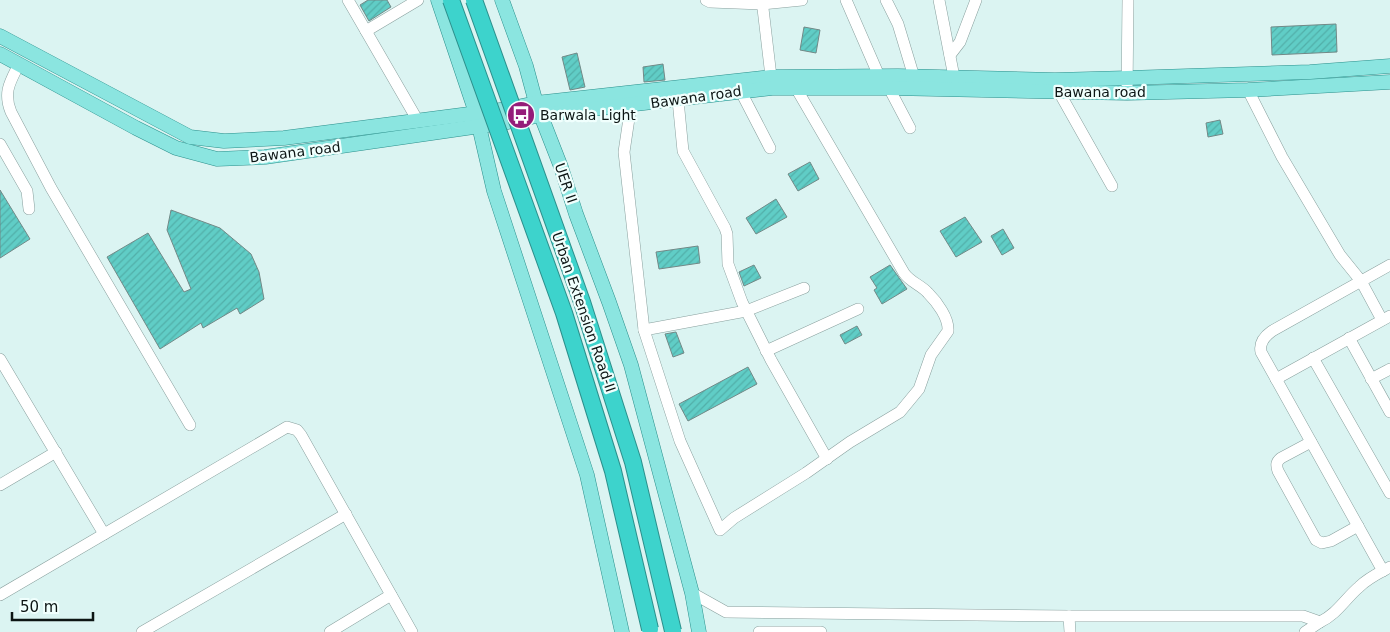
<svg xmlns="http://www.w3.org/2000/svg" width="1390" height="632" font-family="'DejaVu Sans',sans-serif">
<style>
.building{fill:url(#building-hatch);stroke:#728987}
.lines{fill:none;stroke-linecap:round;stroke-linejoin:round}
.minor-casing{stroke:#89a09e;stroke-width:12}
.major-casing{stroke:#2c908c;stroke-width:15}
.minor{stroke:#fff;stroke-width:11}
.major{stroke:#8be5e0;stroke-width:14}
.highway-bridge-casing{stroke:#2c908c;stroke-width:18;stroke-linecap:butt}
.highway-bridge{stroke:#3dd3cc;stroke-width:16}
.labels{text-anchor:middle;stroke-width:4.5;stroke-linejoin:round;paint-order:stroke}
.street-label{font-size:14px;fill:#0c1514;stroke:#f0fffd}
.poi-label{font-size:14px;fill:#0c1514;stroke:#f0fffd;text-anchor:start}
</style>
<defs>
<pattern id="building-hatch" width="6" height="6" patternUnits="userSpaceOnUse" patternTransform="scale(1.25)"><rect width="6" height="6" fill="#60cdc6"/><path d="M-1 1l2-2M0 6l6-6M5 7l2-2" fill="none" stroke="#52afa9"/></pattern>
</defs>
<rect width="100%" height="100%" fill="#dbf4f2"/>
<g class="building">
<path d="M 368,0 L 387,0 L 391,7 L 369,21 L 360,5 Z"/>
<path d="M 1336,24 L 1337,52 L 1272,55 L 1271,27 Z"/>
<path d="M 804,27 L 820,30 L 816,53 L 800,50 Z"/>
<path d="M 577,53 L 585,87 L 570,90 L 562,57 Z"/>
<path d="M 663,64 L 665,80 L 644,82 L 643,67 Z"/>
<path d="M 1220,120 L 1223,134 L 1208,137 L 1206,123 Z"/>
<path d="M 810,162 L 819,179 L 798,191 L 788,174 Z"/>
<path d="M 0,190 L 30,239 L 0,258 Z"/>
<path d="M 776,199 L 787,217 L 756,234 L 746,218 Z"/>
<path d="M 171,210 L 220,228 L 251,254 L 259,272 L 264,299 L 240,314 L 237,308 L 203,328 L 201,323 L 160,349 L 107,257 L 148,233 L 184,292 L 191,289 L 167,230 Z"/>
<path d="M 965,217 L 982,242 L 956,257 L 940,231 Z"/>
<path d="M 1003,229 L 1014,248 L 1002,255 L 991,236 Z"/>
<path d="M 698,246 L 700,263 L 659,269 L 656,252 Z"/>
<path d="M 754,265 L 761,278 L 744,286 L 739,272 Z"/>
<path d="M 890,265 L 907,289 L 882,304 L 874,290 L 877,288 L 870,277 Z"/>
<path d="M 857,326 L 862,335 L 845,344 L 840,335 Z"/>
<path d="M 676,332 L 684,353 L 673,357 L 665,334 Z"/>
<path d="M 748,367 L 757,384 L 688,421 L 679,404 Z"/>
</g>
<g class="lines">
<defs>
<g id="minor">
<path d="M 348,0 L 418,121"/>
<path d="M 706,0 L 710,2 L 762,4 L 802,0"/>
<path d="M 762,0 L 772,85"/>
<path d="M 846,0 L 879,76"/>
<path d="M 886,0 L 898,24 L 914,77"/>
<path d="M 939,0 L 954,77"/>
<path d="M 366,31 L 418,0"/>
<path d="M 950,55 L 960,42 L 976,0"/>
<path d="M 19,64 C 10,82 3,92 11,112 L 51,188 L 190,425"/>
<path d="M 889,88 L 910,128"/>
<path d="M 740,90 L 770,148"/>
<path d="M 1248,90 L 1282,157 L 1340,255 L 1361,281 L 1382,320"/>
<path d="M 1059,92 L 1112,186"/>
<path d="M 1127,93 L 1128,0"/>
<path d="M 678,100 L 683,151 L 725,228 L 727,234 L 728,264 L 742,302 L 771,360 L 827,459"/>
<path d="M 631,105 L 624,152 L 644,330 L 680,441 L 720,530 L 734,518 L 806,473 L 850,442 L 900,412 L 919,389 L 931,355 L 948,331 C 949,318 937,302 928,293 C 921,285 910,282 904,273 L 796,88"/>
<path d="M 0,144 L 27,191 L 29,209"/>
<path d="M 644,330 L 746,311 L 804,288"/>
<path d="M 1349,338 L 1390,412"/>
<path d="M 766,351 L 858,309"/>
<path d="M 1313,358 L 1390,493"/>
<path d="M 0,359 L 104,534"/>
<path d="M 1276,379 L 1390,316"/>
<path d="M 1371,379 L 1390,369"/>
<path d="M 1311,442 L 1281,458 C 1276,462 1276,465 1278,471 L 1316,540 L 1322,543 L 1331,541 L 1358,526"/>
<path d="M 0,485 L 56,452"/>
<path d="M 1383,571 L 1261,352 C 1259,343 1265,336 1272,331 L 1390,265"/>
<path d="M 692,593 L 726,612 L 1069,616 L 1303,616 L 1320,622 L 1305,632"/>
<path d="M 0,595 L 287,427 L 297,430 L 301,435 L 412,632"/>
<path d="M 1069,616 L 1070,632"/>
<path d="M 1320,622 C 1337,614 1345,599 1359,587 C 1368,578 1379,573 1390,567"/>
<path d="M 142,632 L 346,514"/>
<path d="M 330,632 L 391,595"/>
<path d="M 759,632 L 821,632"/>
</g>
<g id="major">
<path d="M 438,0 L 476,113 L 494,191 L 587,475 L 622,632"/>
<path d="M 502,0 L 526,66 L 536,103 L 561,167 L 576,214 L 609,302 L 631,365 L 692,593 L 699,632"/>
<path d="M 0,36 L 190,137 L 224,141 L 284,138 L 508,109 L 536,103 L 771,77 L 898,76 L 1055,80 L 1127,78 L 1310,72 L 1390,66"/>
<path d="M 0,54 L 136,128 L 176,148 L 217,159 L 265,157 L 508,122 L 541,115 L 772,88 L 889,88 L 1127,93 L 1248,90 L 1390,82"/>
</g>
</defs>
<use href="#minor" class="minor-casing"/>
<use href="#major" class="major-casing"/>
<use href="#minor" class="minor"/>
<use href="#major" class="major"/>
<defs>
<g id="highway-bridge">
<path d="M 451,0 L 564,313 L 613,471 L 650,629"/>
<path d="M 474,0 L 582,302 L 633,462 L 673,631"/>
</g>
</defs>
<use href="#highway-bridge" class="highway-bridge-casing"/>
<use href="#highway-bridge" class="highway-bridge"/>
</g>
<defs>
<symbol id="bus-disc" viewBox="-11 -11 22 22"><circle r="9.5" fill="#951d79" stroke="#f0fffd"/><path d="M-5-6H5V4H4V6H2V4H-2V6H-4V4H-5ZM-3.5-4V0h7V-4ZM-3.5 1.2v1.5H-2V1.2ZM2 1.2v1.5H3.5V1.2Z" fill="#fff"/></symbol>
</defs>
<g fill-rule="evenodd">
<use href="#bus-disc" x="505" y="99" width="32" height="32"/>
</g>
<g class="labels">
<g class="street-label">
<text x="1100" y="97">Bawana road</text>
<text transform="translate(696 97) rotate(-8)" y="5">Bawana road</text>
<text transform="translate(295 152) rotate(-7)" y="5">Bawana road</text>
<text transform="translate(566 183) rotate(71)" y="5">UER II</text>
<text transform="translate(584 312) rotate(71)" y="5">Urban Extension Road-II</text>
</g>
<g class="poi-label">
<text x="540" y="120">Barwala Light</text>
</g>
</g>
<path d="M12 612v8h81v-8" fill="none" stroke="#0c1514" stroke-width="2.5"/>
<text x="20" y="612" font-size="15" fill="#0c1514" stroke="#f0fffd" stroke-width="4" paint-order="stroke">50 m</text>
</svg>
